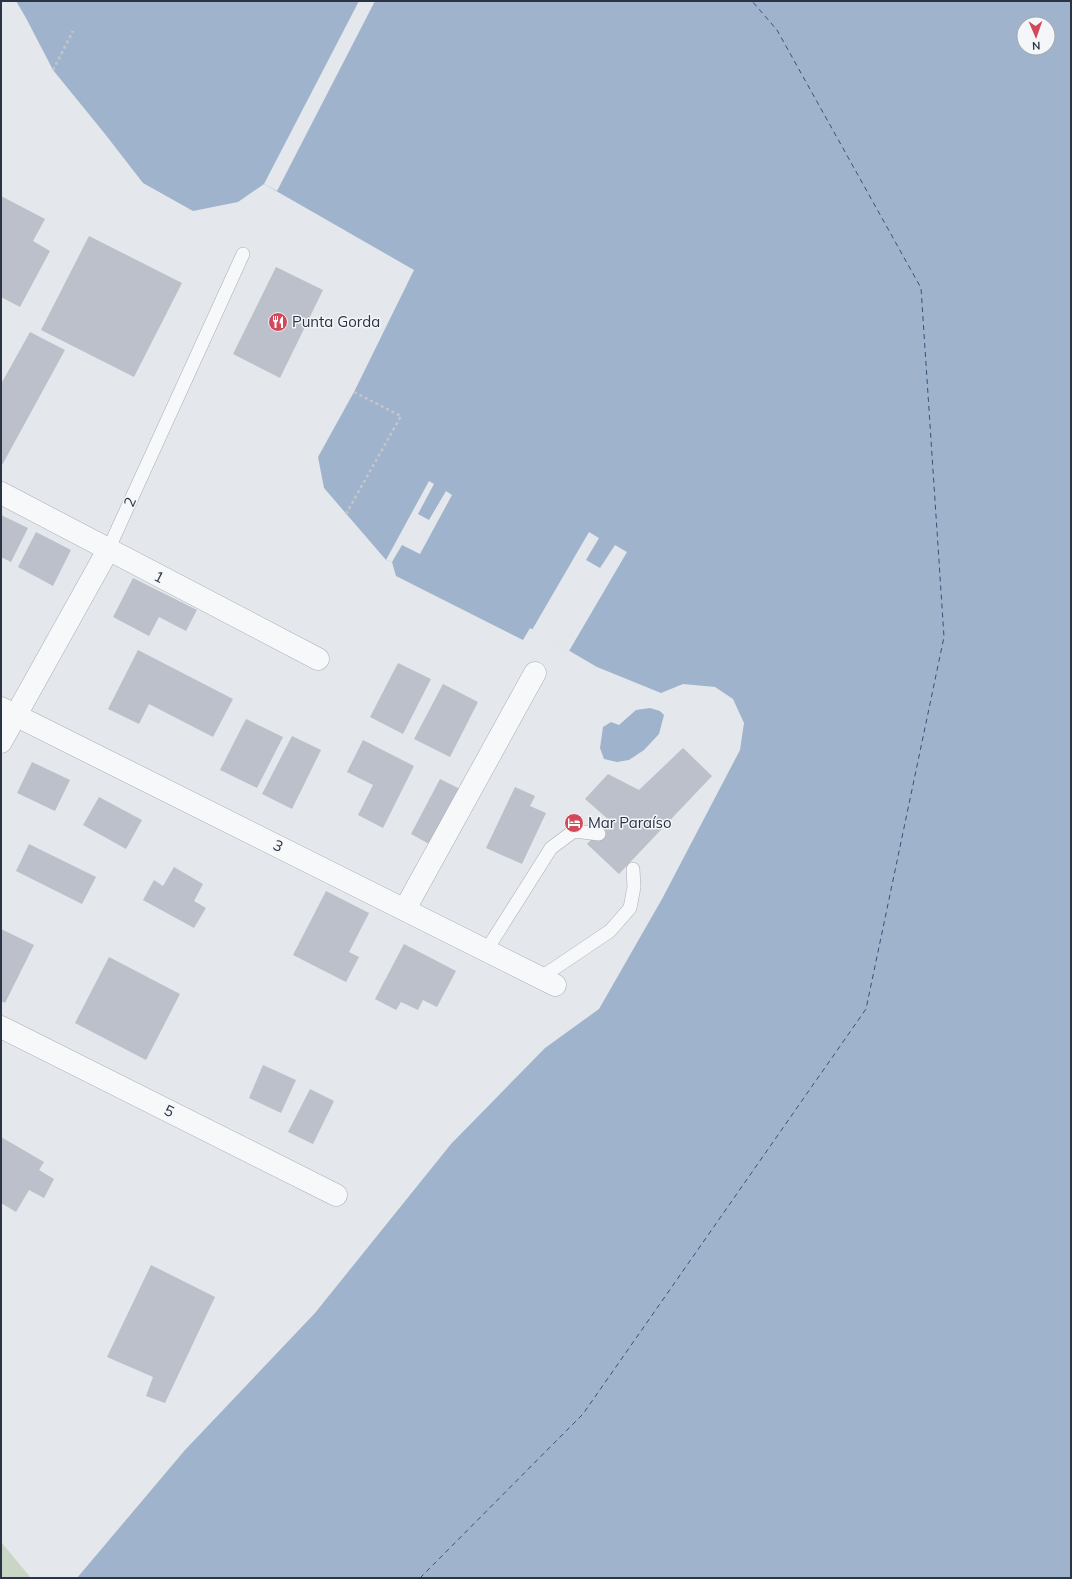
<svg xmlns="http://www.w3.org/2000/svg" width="1072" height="1579" font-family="Mulish,sans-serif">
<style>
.green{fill:#c9d6c5}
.water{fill:#9fb4cc;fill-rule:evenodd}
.pier{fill:#e4e7ec}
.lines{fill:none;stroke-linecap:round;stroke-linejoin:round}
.ferry{stroke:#34527a;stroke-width:1;stroke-dasharray:5 4;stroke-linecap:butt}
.building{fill:#bbc0ca}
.service-casing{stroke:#a9aeb7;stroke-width:14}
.minor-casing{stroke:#a9aeb7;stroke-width:23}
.path{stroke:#c2c5cb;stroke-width:2.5;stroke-dasharray:3 3;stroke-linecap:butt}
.service{stroke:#f7f8fa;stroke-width:13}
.minor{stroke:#f7f8fa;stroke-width:22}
.labels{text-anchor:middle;stroke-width:3;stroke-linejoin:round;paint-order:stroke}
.poi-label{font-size:15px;fill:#2b3445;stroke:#f4f6f9;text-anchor:start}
.street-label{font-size:15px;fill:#2b3445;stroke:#f4f6f9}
</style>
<rect width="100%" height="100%" fill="#e4e7ec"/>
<path class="green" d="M 1,1542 L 31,1578 L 1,1578 Z"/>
<g class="water">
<path d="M 16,1 L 1071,1 L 1071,1578 L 77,1578 L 185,1450 L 315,1313 L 451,1144 L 545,1048 L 599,1009 L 662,899 L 740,750 L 744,723 L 733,699 L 715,687 L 683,684 L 661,693 L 597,667 L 530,628 L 523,640 L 396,576 L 392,562 L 386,560 L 324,488 L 318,457 L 354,392 L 414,270 L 264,184 L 238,202 L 193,211 L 143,183 L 105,134 L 53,70 L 26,18 ZM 1024,24 L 1048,24 L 1048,48 L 1024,48 Z"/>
<path d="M 650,708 L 660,711 L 664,715 L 659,734 L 644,750 L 629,760 L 617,762 L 604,759 L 600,748 L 603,727 L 611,722 L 619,725 L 636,710 Z"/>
</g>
<g class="pier">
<path d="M 359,1 L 375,1 L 277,191 L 264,184 Z"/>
<path d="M 429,481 L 434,484 L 418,514 L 429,520 L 446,491 L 452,495 L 420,554 L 402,545 L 392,562 L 386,560 Z"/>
<path d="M 589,532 L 599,538 L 586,560 L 600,568 L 615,545 L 627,552 L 569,651 L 532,630 Z"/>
</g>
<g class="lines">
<path class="ferry" d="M 420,1578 L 583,1414 L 866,1009 L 944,637 L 921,288 L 777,30 L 752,1"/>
</g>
<g class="building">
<path d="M 1,196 L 45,219 L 33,241 L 50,251 L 20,307 L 1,297 Z"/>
<path d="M 89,236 L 182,283 L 134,377 L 41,330 Z"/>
<path d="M 276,267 L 323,290 L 280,378 L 233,354 Z"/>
<path d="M 30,332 L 65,350 L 1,467 L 1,384 Z"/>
<path d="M 1,515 L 28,528 L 11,562 L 1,557 Z"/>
<path d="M 36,532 L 71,550 L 53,586 L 18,567 Z"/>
<path d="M 133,578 L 197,610 L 186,631 L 159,617 L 149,636 L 113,617 Z"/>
<path d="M 138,650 L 233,699 L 213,737 L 149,704 L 139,724 L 108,709 Z"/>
<path d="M 398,663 L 431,679 L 403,734 L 370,717 Z"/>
<path d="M 443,684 L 478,702 L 450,757 L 414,739 Z"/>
<path d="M 246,719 L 283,737 L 257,788 L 220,770 Z"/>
<path d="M 292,736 L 321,750 L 292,809 L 262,794 Z"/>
<path d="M 363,740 L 414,766 L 383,828 L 358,815 L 373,785 L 347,772 Z"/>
<path d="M 683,748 L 712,776 L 619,874 L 587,844 L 609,820 L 585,799 L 608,774 L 639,790 Z"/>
<path d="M 32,762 L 70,780 L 55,811 L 17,793 Z"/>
<path d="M 440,779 L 460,789 L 431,845 L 411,834 Z"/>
<path d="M 515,787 L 535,796 L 530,806 L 546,813 L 522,864 L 486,848 Z"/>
<path d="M 99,797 L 142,820 L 126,849 L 83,825 Z"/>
<path d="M 29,844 L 96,877 L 82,904 L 16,871 Z"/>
<path d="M 174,867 L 203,884 L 194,901 L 206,908 L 194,928 L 143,900 L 154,880 L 163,886 Z"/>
<path d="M 326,891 L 369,913 L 349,952 L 359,957 L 346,982 L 293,955 Z"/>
<path d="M 1,929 L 34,945 L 5,1003 L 1,1001 Z"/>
<path d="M 404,944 L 456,971 L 437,1007 L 423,1000 L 418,1010 L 401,1002 L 396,1010 L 375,999 Z"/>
<path d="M 109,957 L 180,994 L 146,1060 L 75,1023 Z"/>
<path d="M 263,1065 L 296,1080 L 281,1113 L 249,1098 Z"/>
<path d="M 310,1089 L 334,1101 L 313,1144 L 288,1132 Z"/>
<path d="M 1,1137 L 44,1162 L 39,1170 L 54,1179 L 44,1198 L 29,1190 L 16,1212 L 1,1203 Z"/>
<path d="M 151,1265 L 215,1297 L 165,1403 L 146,1396 L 153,1377 L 107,1357 Z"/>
</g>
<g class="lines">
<defs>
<g id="service">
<path d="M 108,550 L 243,254"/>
<path d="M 486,951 L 551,848 L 574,831 L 599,834"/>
<path d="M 540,978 L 610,931 L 630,908 L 634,887 L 633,869"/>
</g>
<g id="minor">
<path d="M 1,493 L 318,659"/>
<path d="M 1,708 L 555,985"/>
<path d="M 1,742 L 108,550"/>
<path d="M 405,909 L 535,673"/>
<path d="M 1,1027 L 336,1195"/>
</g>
</defs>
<use href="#service" class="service-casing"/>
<use href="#minor" class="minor-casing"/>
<g class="path">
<path d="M 53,70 L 73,31"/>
<path d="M 346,514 L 401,416 L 354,392"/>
</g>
<use href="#service" class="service"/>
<use href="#minor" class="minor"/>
</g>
<defs>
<symbol id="restaurant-disc" viewBox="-11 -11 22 22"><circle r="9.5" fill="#d1495b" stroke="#f4f6f9"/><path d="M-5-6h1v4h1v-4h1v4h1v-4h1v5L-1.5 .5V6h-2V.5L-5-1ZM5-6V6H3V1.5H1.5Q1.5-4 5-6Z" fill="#fff"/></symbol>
<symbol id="hotel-disc" viewBox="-11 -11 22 22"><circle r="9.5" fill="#d1495b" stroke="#f4f6f9"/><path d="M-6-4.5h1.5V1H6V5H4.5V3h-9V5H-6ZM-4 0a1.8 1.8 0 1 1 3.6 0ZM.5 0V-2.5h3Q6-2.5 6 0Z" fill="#fff"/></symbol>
</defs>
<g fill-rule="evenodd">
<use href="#restaurant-disc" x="267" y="311" width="22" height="22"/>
<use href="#hotel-disc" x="563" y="812" width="22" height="22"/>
</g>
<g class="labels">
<g class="poi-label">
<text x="292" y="327">Punta Gorda</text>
<text x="588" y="828">Mar Paraíso</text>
</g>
<g class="street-label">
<text transform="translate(130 502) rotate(-66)" y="5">2</text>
<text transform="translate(159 577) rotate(27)" y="5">1</text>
<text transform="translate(278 846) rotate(26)" y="5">3</text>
<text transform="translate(169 1111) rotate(27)" y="5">5</text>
</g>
</g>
<rect width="1072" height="1579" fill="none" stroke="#2b3445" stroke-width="4"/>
<g transform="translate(1036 36) rotate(178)"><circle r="19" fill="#f4f6f9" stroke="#a4a8b1"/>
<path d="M0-3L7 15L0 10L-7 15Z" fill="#d1495b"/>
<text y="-6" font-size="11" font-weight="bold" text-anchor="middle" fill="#2b3445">N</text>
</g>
</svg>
